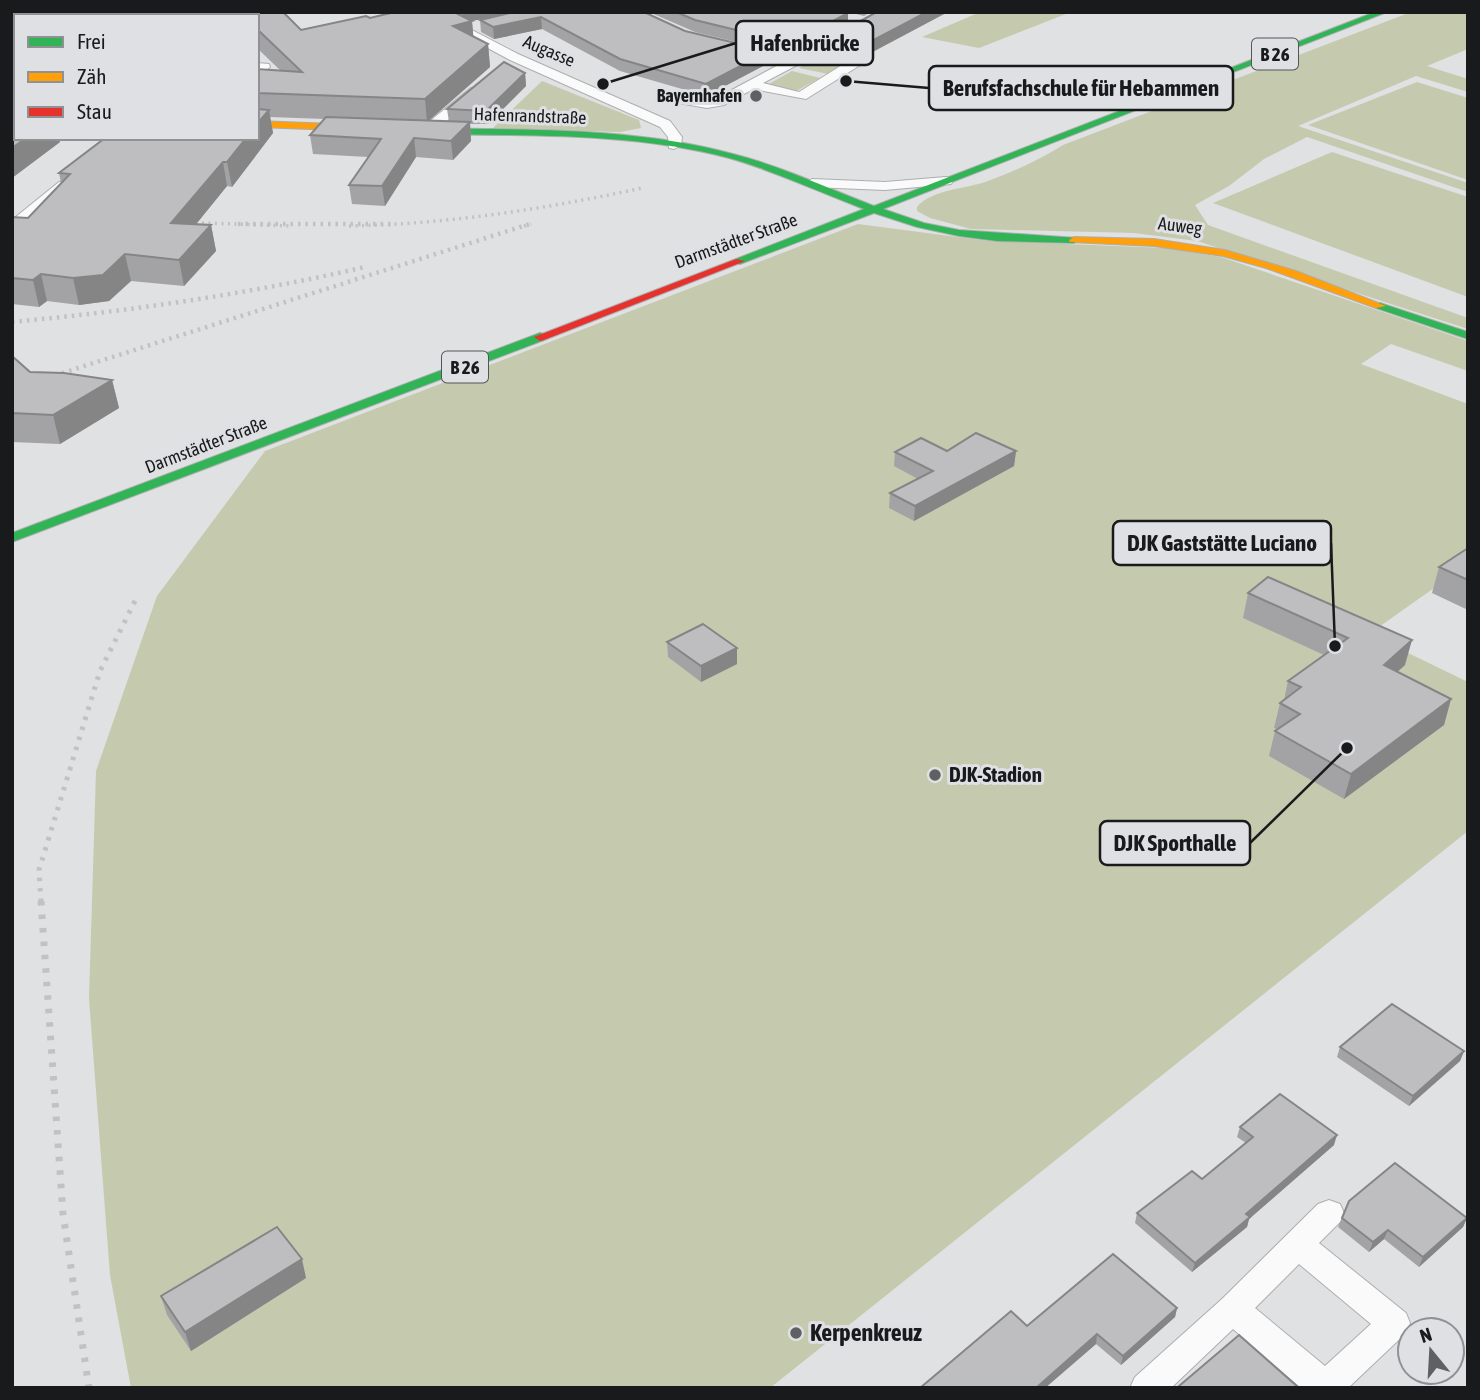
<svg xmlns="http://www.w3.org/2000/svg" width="1480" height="1400" font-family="'Asap Condensed',sans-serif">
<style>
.green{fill:#c5caae}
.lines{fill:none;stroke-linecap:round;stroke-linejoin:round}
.street-casing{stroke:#adaeb0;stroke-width:2}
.fast-casing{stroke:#adaeb0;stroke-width:2}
.slow-casing{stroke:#adaeb0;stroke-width:2}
.jam-casing{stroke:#adaeb0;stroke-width:2}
.street{fill:#fafafb;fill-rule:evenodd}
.fast{fill:#30b455;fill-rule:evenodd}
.slow{fill:#ff9f0a;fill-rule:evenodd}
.jam{fill:#e5322d;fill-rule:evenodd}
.rail-far3{stroke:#c2c2c4;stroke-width:3.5;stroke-dasharray:2 4.5;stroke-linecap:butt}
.rail-far2{stroke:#c2c2c4;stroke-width:4.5;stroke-dasharray:2.5 5;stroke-linecap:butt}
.rail-far1{stroke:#c2c2c4;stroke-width:5;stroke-dasharray:3.5 7;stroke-linecap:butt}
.rail{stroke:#c2c2c4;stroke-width:7;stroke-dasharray:4.5 9;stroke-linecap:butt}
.wall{fill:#a3a3a5}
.shaded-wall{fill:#858586}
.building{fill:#bebec0;stroke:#858586;stroke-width:2}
.poi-dot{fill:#5e6061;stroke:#dee0e4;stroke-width:2.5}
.labels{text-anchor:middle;stroke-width:6;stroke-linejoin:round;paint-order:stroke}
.far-street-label{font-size:18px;fill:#191a1b;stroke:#dee0e4}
.far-poi-label{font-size:18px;font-weight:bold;fill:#191a1b;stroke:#dee0e4;text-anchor:end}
.shield{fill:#dee0e4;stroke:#545557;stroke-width:2}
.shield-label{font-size:19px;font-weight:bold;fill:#191a1b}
.poi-label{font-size:21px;font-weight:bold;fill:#191a1b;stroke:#dee0e4;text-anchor:start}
.near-poi-label{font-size:24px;font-weight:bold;fill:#191a1b;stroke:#dee0e4;text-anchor:start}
.leader{fill:none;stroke:#191a1b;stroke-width:2.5}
.callout-dot{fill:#191a1b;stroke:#dee0e4;stroke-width:2.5}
.callout{fill:#dee0e4;stroke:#191a1b;stroke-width:2.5}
.callout-label{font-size:23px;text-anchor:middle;font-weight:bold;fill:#191a1b}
</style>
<rect width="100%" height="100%" fill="#dfe1e3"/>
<g class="green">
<path d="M 980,12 L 1071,12 L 979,48 L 922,37 Z"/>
<path d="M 1411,12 L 1468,12 L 1468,49 L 1427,66 L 1468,79 L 1468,92 L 1416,76 L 1298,126 L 1468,183 L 1468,192 L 1307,137 L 1264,159 L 1229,186 L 1195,205 L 1208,225 L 1468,318 L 1468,329 L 1197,241 L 1134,233 L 971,229 L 930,218 L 917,211 L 917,207 C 932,189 967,189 988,181 C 1015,171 1039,160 1063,145 Z"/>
<path d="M 822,55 L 849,60 L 851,60 L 828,74 L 799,68 Z"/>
<path d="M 792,71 L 820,78 L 796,91 L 767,85 Z"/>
<path d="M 542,81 L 639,120 L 641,128 L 620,132 L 493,128 Z"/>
<path d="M 1417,82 L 1468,98 L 1468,180 L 1308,125 Z"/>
<path d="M 1332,152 L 1468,197 L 1468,297 L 1213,203 Z"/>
<path d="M 858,224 L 988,241 L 1166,248 L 1221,257 L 1468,341 L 1468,371 L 1391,344 L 1361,364 L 1468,404 L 1468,564 L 1369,634 L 1468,682 L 1468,831 L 770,1388 L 131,1388 L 110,1275 L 89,999 L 96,771 L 157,596 L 265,451 Z"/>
</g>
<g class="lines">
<defs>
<g id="street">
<path d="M 421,12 L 437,12 L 518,54 L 670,121 L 682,137 L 681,145 L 674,149 L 669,148 L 668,137 L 660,127 L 510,60 Z"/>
<path d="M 877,12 L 892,12 L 828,48 L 865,56 L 865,62 L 806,99 L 753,89 L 724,105 L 707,108 L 673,102 L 671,99 L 678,95 L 707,100 L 715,99 ZM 818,54 L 850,60 L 799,92 L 763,83 Z"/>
<path d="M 257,63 L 269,64 L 270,67 L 257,77 Z"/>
<path d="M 471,88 L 478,92 L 476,95 L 440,127 L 430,127 L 430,121 Z"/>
<path d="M 946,177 L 951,178 L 953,181 L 951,184 L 885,190 L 812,187 L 805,183 L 812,179 L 885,182 Z"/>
<path d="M 64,181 L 71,185 L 69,188 L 17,231 L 12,233 L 12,220 L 59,182 Z"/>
<path d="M 1329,1200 L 1340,1204 L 1344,1213 L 1340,1222 L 1319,1243 L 1406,1313 L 1410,1323 L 1406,1333 L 1348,1388 L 1301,1388 L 1233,1329 L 1171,1388 L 1130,1388 L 1135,1377 L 1222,1299 L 1318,1204 ZM 1299,1264 L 1371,1324 L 1325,1366 L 1255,1308 Z"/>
</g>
<g id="fast">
<path d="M 1375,12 L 1387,12 L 883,209 L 924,223 L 959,230 L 1078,238 L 1079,240 L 1074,243 L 997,241 L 959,236 L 917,227 L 874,213 L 740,264 L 736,263 L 736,259 L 864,209 C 819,192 775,171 729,158 C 630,132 526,136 425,134 L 420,131 L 425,128 C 528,130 633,127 733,154 C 781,166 827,188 874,206 Z"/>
<path d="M 1380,303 L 1468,332 L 1468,339 L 1376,308 L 1376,304 Z"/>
<path d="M 540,333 L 544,334 L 544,340 L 12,542 L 12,533 Z"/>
</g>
<g id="slow">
<path d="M 257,121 L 361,125 L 366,128 L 361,131 L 257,127 Z"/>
<path d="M 1074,237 L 1154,239 L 1225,250 L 1296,271 L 1386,306 L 1376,308 L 1266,268 L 1223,256 L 1154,246 L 1070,242 L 1069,240 Z"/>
</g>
<path id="jam" d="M 736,259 L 745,261 L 544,340 L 540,341 L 534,337 Z"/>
</defs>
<use href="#street" class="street-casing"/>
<use href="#fast" class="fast-casing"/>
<use href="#slow" class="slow-casing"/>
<use href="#jam" class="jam-casing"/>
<use href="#street" class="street"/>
<use href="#fast" class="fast"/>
<use href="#slow" class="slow"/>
<use href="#jam" class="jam"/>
<g class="rail-far3">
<path d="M 176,222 L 292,226"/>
<path d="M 349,226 C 448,224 545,209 642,188"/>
<path d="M 524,226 L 531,224"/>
</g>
<g class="rail-far2">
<path d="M 238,224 L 392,224"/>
<path d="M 12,322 C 131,311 248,294 365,267"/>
<path d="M 12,389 L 530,224"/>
</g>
<path class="rail-far1" d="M 41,902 L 39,870 L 100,671 L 138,595"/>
<path class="rail" d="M 41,901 L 63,1214 L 89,1388"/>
</g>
<g class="wall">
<path d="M 12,12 L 283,12 L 301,30 L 366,16 L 370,18 L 395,12 L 514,12 L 472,21 L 473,37 L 488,44 L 490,67 L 429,121 L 449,122 L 447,109 L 504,62 L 525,73 L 526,86 L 488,124 L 470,124 L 471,141 L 453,160 L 416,157 L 385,206 L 352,204 L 349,185 L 368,157 L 313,154 L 310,135 L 325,119 L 270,117 L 273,133 L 232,187 L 227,186 L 196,224 L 211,225 L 216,251 L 184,286 L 131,281 L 109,301 L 79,305 L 47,301 L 39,307 L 12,304 L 12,217 L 28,218 L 61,183 L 59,173 L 105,138 L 257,138 L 257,69 L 281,71 L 257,48 L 257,16 L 16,16 L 16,138 L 59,138 L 60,142 L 12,178 Z"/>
<path d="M 644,12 L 685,31 L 769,63 L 706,96 L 620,71 L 542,29 L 494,39 L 481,32 L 480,20 Z"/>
<path d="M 649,12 L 845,12 L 848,25 L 809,45 L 804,44 L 786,54 L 695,32 Z"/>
<path d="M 848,12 L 871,12 L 864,16 Z"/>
<path d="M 877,12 L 867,55 L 835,47 L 836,35 Z"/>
<path d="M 12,356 L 30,372 L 112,380 L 119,408 L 60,444 L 12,442 Z"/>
<path d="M 947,451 L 1016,451 L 1014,466 L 914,521 L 889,508 L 890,493 L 918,479 L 894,466 L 895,452 Z"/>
<path d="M 1468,548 L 1468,610 L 1432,593 L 1439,567 Z"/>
<path d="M 1268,577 L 1405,665 L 1397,672 L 1451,699 L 1444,725 L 1344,799 L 1269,756 L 1275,731 L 1277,729 L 1274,728 L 1280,703 L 1284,700 L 1288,681 L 1324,655 L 1243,618 L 1248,593 Z"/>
<path d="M 667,642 L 737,648 L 737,664 L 701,682 L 668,657 Z"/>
<path d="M 1340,1047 L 1464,1051 L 1460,1061 L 1409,1106 L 1337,1057 Z"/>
<path d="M 1240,1127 L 1334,1145 L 1249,1219 L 1247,1227 L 1192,1272 L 1135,1223 L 1137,1213 L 1202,1179 L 1246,1143 L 1237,1137 Z"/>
<path d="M 1342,1218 L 1467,1218 L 1463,1227 L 1419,1267 L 1384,1239 L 1369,1252 L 1338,1227 Z"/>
<path d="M 306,1278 L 191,1351 L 167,1315 L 161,1296 Z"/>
<path d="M 1177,1308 L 1175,1317 L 1121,1365 L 1096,1344 L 1045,1388 L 920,1388 L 1027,1326 Z"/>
</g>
<g class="shaded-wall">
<path d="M 462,12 L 514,12 L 463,23 Z"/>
<path d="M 927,12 L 948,12 L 867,55 L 868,43 Z"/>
<path d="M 848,13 L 848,25 L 809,45 L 809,34 Z"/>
<path d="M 541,17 L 542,29 L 494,39 L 493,27 Z"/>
<path d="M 472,21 L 474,43 L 453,26 Z"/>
<path d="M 804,33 L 804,44 L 786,54 L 786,42 Z"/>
<path d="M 488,44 L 490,67 L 427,122 L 425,99 Z"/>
<path d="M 769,51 L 769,63 L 706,96 L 706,84 Z"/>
<path d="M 525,73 L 526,86 L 488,124 L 486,111 Z"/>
<path d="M 269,110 L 273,133 L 232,187 L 227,162 L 246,138 L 257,138 L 257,124 Z"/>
<path d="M 470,122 L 471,141 L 453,160 L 451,141 Z"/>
<path d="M 26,138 L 59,138 L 60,142 L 12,178 L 12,148 Z"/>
<path d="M 414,138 L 416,157 L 385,206 L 382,186 Z"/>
<path d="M 223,162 L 227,186 L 176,249 L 171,223 Z"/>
<path d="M 211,225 L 216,251 L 184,286 L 179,260 Z"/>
<path d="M 125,254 L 131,281 L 109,301 L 79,305 L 73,278 Z"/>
<path d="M 41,274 L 47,301 L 39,307 L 33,280 Z"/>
<path d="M 112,380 L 119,408 L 60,444 L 53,415 Z"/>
<path d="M 1016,451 L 1014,466 L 914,521 L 915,506 Z"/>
<path d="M 1412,640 L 1405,665 L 1377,690 L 1384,665 Z"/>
<path d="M 737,648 L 737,664 L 701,682 L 701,666 Z"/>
<path d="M 1451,699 L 1444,725 L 1344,799 L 1351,774 Z"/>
<path d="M 1464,1051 L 1460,1061 L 1409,1106 L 1413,1096 Z"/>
<path d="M 1337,1135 L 1334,1145 L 1249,1219 L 1247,1227 L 1192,1272 L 1195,1263 L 1246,1214 Z"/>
<path d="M 1467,1218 L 1463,1227 L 1419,1267 L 1423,1257 Z"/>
<path d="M 1388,1230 L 1384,1239 L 1369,1252 L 1373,1242 Z"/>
<path d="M 302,1259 L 306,1278 L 191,1351 L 185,1332 Z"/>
<path d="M 1177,1308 L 1175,1317 L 1121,1365 L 1123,1356 Z"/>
<path d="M 1097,1334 L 1096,1344 L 1045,1388 L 1036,1388 Z"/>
</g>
<g class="building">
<path d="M 12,12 L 227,12 L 223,16 L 16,16 L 16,138 L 26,138 L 12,148 Z"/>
<path d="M 229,12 L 283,12 L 301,30 L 366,16 L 370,18 L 395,12 L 454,12 L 472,21 L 453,26 L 488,44 L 425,99 L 257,93 L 257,69 L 302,72 L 257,29 L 257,16 L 233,16 Z"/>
<path d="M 514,12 L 644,12 L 685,31 L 769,51 L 706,84 L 620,59 L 541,17 L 493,27 L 480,20 Z"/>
<path d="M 676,12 L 845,12 L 848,13 L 809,34 L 804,33 L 786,42 L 695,20 Z"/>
<path d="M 877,12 L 927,12 L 868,43 L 836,35 Z"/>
<path d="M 504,62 L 525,73 L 486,111 L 447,109 Z"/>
<path d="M 257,109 L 269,110 L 257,124 Z"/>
<path d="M 326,117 L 470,122 L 451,141 L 414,138 L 382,186 L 349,185 L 381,139 L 310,135 Z"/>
<path d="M 105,138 L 246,138 L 227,162 L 223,162 L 171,223 L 211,225 L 179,260 L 125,254 L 103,275 L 73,278 L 41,274 L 33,280 L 12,278 L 12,217 L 28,218 L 70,174 L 59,173 Z"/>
<path d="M 12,356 L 30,372 L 64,373 L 112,380 L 53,415 L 12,413 Z"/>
<path d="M 976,433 L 1016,451 L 915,506 L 890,493 L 933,471 L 895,452 L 921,438 L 947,451 Z"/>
<path d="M 1468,548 L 1468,580 L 1439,567 Z"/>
<path d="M 1268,577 L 1412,640 L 1384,665 L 1451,699 L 1351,774 L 1275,731 L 1300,714 L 1280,703 L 1301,687 L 1288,681 L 1348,638 L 1248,593 Z"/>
<path d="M 703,624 L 737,648 L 701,666 L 667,642 Z"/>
<path d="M 1392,1004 L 1464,1051 L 1413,1096 L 1340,1047 Z"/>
<path d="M 1280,1094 L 1337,1135 L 1246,1214 L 1250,1217 L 1195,1263 L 1137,1213 L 1192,1171 L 1202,1179 L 1253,1137 L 1240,1127 Z"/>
<path d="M 1395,1163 L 1467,1218 L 1423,1257 L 1388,1230 L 1373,1242 L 1342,1218 L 1349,1201 Z"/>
<path d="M 277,1227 L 302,1259 L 185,1332 L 161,1296 Z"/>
<path d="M 1113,1254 L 1177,1308 L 1123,1356 L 1097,1334 L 1036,1388 L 920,1388 L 1011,1311 L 1027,1326 Z"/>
<path d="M 1239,1335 L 1298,1387 L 1296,1388 L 1180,1388 L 1179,1386 Z"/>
</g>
<g class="poi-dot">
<circle cx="756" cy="96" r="7"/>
<circle cx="935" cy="775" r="7"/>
<circle cx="796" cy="1333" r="7"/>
</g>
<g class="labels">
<g class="far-street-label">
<text transform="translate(549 51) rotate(23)" y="6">Augasse</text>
<text transform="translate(530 116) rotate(2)" y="6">Hafenrandstraße</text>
<text transform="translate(1180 226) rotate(7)" y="6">Auweg</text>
<text transform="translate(736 241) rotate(-20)" y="6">Darmstädter Straße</text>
<text transform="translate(206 445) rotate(-21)" y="6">Darmstädter Straße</text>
</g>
<g class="far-poi-label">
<text x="742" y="102">Bayernhafen</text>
</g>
<g class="shield">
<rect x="1252" y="38.5" width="46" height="31" rx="5"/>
<rect x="442" y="351.5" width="46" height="31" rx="5"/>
</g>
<g class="shield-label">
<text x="1275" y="61">B 26</text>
<text x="465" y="374">B 26</text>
</g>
<g class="poi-label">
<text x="949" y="782">DJK-Stadion</text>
</g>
<g class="near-poi-label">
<text x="810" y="1341">Kerpenkreuz</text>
</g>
</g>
<path class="leader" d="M603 84L736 43M846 81L929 88M1335 646L1331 543M1347 748L1250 843"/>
<g class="callout-dot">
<circle cx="603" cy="84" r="7"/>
<circle cx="846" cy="81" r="7"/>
<circle cx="1335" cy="646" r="7"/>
<circle cx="1347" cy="748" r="7"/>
</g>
<g class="callout">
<rect x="736" y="21" width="137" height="44" rx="7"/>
<rect x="929" y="66" width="304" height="44" rx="7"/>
<rect x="1113" y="521" width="218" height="44" rx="7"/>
<rect x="1100" y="821" width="150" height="44" rx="7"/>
</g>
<g class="callout-label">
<text x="805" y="51">Hafenbrücke</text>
<text x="1081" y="96">Berufsfachschule für Hebammen</text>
<text x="1222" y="551">DJK Gaststätte Luciano</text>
<text x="1175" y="851">DJK Sporthalle</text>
</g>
<rect width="1480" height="1400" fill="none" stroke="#191a1b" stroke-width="28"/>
<rect x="14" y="14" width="245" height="126" fill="#dee0e4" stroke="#8f9194" stroke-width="2"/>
<rect x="28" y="37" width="35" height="10" fill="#30b455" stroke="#8f9194" stroke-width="2"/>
<text x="77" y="49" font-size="21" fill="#191a1b">Frei</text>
<rect x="28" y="72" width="35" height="10" fill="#ff9f0a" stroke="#8f9194" stroke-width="2"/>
<text x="77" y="84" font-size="21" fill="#191a1b">Zäh</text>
<rect x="28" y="107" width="35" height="10" fill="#e5322d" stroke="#8f9194" stroke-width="2"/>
<text x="77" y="119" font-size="21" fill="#191a1b">Stau</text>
<g transform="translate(1431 1351) rotate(342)"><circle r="33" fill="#dee0e4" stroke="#8f9194" stroke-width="2"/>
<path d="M0-5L12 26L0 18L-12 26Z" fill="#5e6061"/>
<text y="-10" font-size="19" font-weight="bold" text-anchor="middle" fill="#191a1b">N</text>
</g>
</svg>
